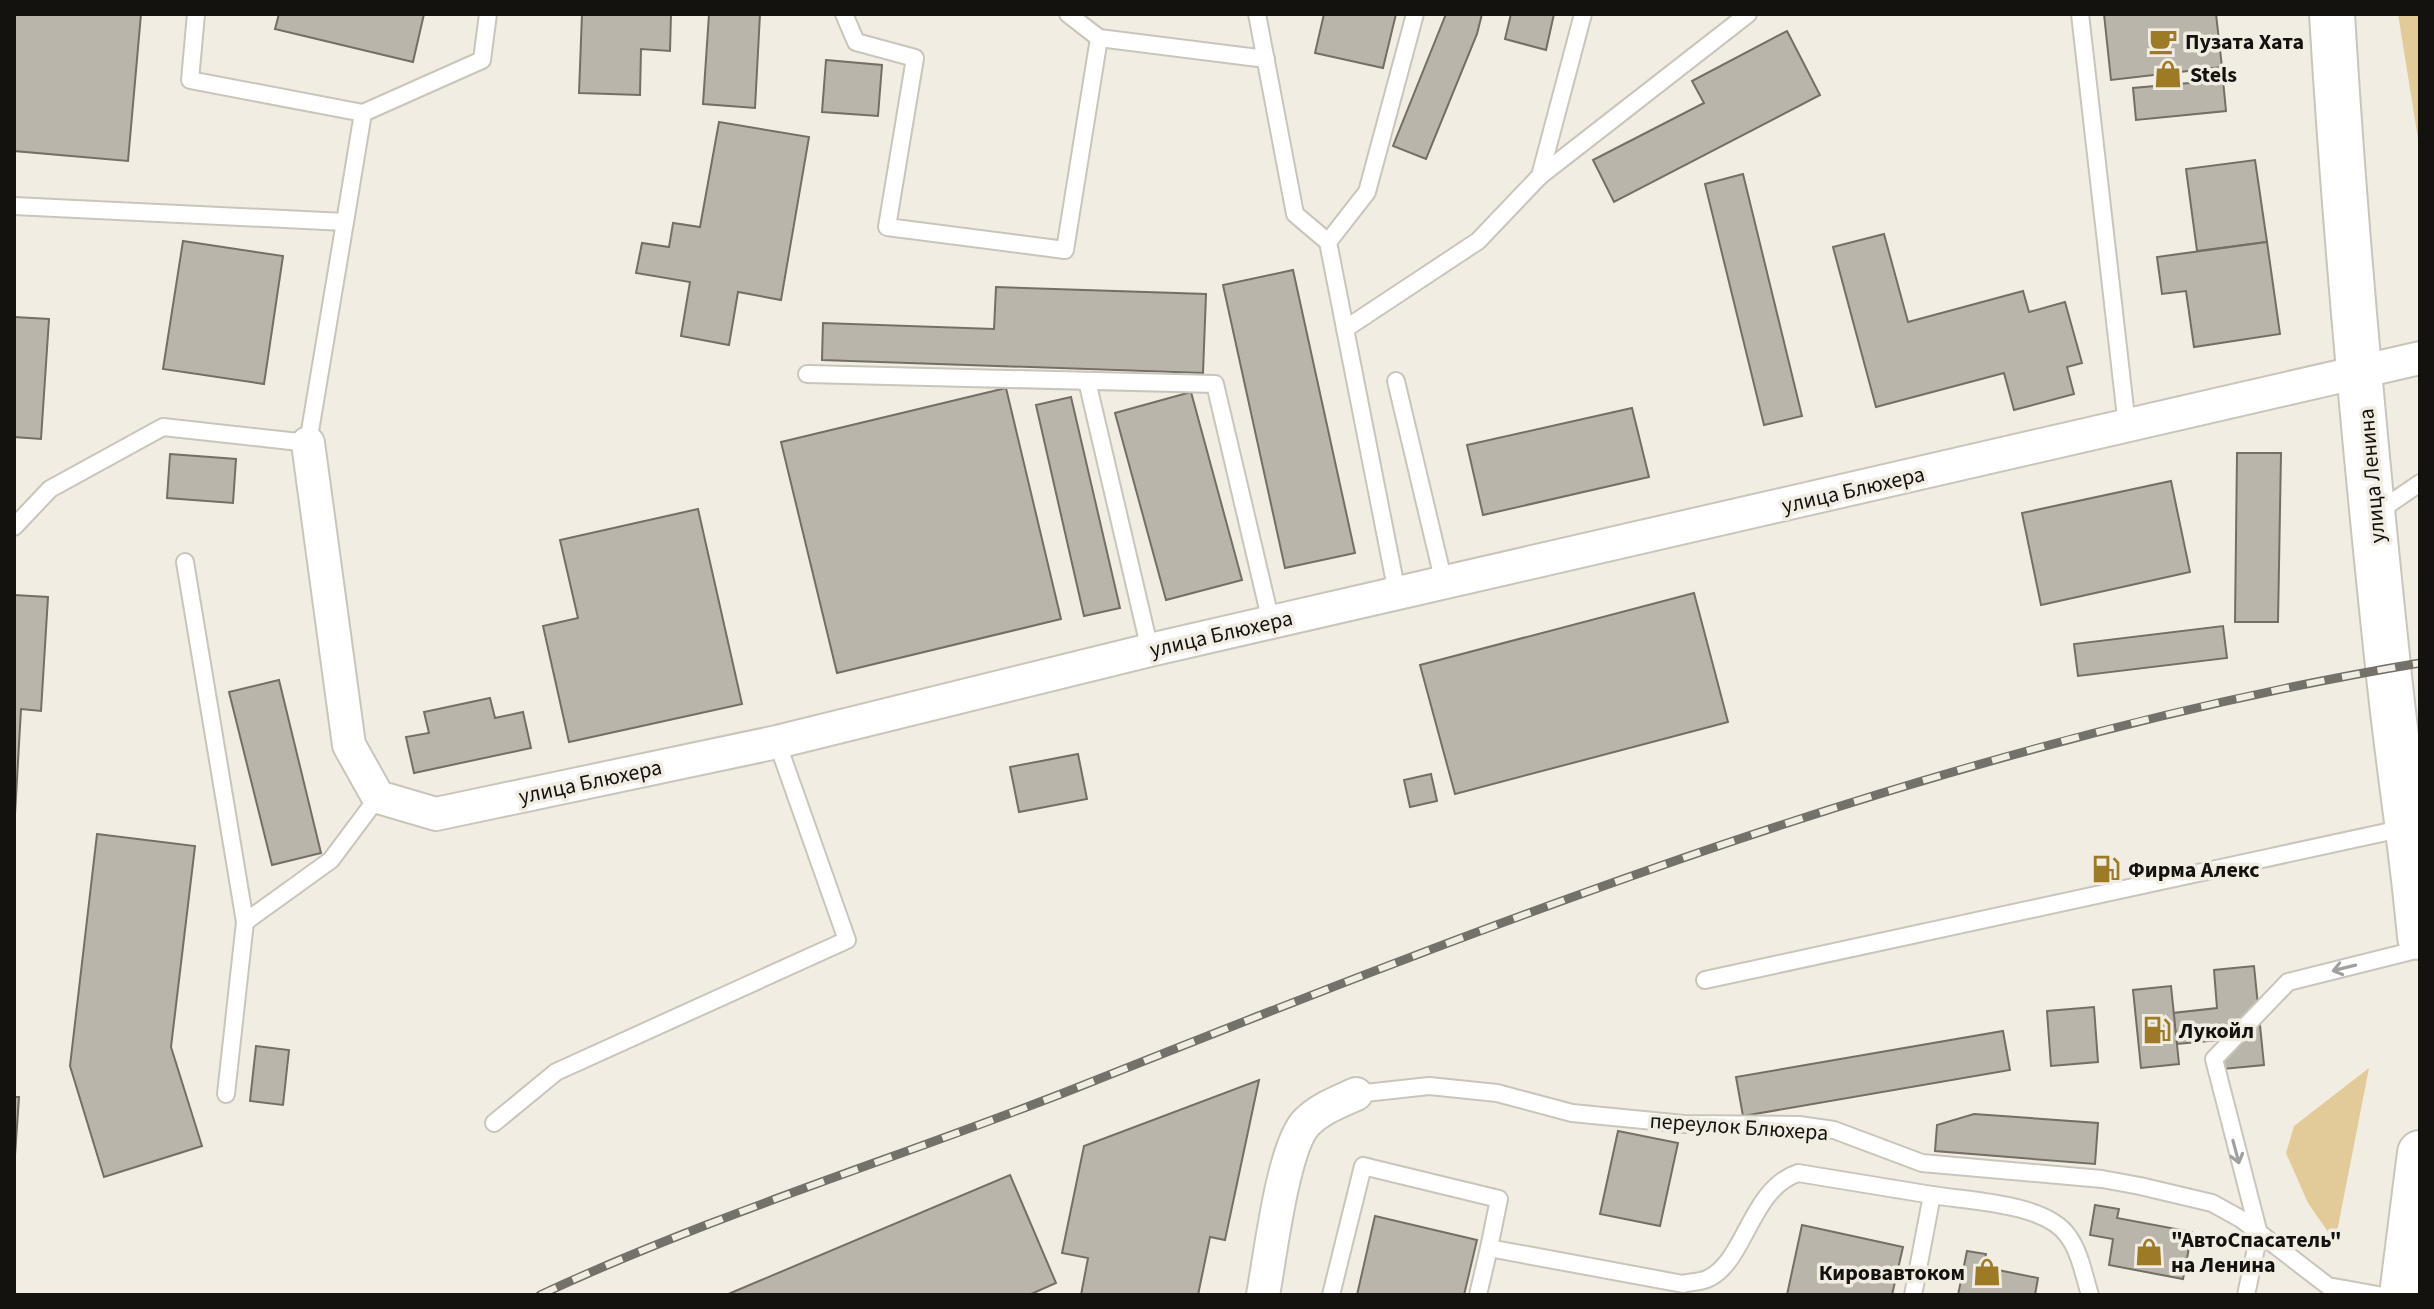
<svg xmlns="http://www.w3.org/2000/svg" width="2434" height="1309" font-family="'Source Sans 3',sans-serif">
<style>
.green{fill:#e3cb99}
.building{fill:#bab5ab;stroke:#736f65;stroke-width:2}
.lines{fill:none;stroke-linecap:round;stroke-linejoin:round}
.lane-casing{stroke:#cac5bb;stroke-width:20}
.street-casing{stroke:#cac5bb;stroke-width:36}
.primary-casing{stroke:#cac5bb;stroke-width:48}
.lane{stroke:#fff;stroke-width:16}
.street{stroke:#fff;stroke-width:32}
.primary{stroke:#fff;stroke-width:44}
.rail-casing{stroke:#74716b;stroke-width:9}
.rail{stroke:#f2ede3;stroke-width:6;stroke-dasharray:18;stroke-linecap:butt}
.oneway{stroke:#a1a09f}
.labels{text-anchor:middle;stroke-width:7;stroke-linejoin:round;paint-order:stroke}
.poi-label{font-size:22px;font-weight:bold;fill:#14120f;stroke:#f2ede3;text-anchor:start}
.street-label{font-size:22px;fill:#14120f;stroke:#f2ede3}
</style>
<rect width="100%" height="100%" fill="#f2ede3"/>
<g class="green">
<path d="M 2398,14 L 2420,14 L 2420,151 Z"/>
<path d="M 2369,1068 L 2335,1242 L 2308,1203 L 2286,1153 L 2294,1126 Z"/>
</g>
<g class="building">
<path d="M 14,14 L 141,14 L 128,161 L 14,151 Z"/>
<path d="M 279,14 L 424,14 L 413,62 L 275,29 Z"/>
<path d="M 582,14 L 671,14 L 670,51 L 641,49 L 640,95 L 579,93 Z"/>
<path d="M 709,14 L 760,14 L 755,108 L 703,104 Z"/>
<path d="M 1324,14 L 1396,14 L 1383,68 L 1315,53 Z"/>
<path d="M 1446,14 L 1482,14 L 1477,34 L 1426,159 L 1393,146 Z"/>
<path d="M 1511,14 L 1554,14 L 1546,50 L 1505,39 Z"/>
<path d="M 2104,14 L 2216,14 L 2222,67 L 2111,80 Z"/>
<path d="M 1787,31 L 1820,95 L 1614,202 L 1593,160 L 1704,103 L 1692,81 Z"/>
<path d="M 826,60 L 882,65 L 878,116 L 822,112 Z"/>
<path d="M 2223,80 L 2226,111 L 2136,120 L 2133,88 Z"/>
<path d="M 719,122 L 809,137 L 781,300 L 738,292 L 729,345 L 681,336 L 690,282 L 636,273 L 642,243 L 669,247 L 673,223 L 700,227 Z"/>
<path d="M 2255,160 L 2267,242 L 2197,251 L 2186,169 Z"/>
<path d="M 1743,174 L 1802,416 L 1764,425 L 1705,184 Z"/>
<path d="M 1884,234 L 1908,322 L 2023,291 L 2029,312 L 2065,302 L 2082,363 L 2067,367 L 2074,394 L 2014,410 L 2004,373 L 1876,407 L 1833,247 Z"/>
<path d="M 183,241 L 283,256 L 264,384 L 163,369 Z"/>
<path d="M 2267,242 L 2280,334 L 2194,347 L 2186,291 L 2162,294 L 2157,257 Z"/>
<path d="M 1293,270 L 1355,553 L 1285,568 L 1223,285 Z"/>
<path d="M 996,287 L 1206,294 L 1203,373 L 822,360 L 823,323 L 994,329 Z"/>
<path d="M 14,317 L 49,319 L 41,439 L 14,437 Z"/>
<path d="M 1006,388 L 1061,619 L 837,673 L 781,442 Z"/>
<path d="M 1191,392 L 1242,580 L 1166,600 L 1115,413 Z"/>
<path d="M 1071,397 L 1120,608 L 1084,616 L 1036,405 Z"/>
<path d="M 1632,408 L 1649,477 L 1483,515 L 1467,445 Z"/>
<path d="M 2237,453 L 2281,453 L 2278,622 L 2235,622 Z"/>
<path d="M 170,454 L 236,459 L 233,503 L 167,498 Z"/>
<path d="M 2171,481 L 2190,572 L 2041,605 L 2022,513 Z"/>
<path d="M 698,509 L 742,704 L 569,742 L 543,626 L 578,618 L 560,540 Z"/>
<path d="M 1694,593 L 1728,722 L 1455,794 L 1420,665 Z"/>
<path d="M 14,595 L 48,597 L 41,711 L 21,709 L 14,832 Z"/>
<path d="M 2223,626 L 2227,658 L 2078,676 L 2074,644 Z"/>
<path d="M 279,680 L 321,853 L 272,865 L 229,692 Z"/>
<path d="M 490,698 L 495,718 L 523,712 L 531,748 L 414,773 L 406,737 L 429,733 L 424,712 Z"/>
<path d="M 1078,754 L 1087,799 L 1019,812 L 1010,767 Z"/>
<path d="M 1431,774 L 1437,801 L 1410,807 L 1404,780 Z"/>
<path d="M 97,834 L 195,846 L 171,1047 L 202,1146 L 104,1177 L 70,1066 Z"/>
<path d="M 2254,966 L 2264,1065 L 2223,1069 L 2220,1040 L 2177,1044 L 2173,1013 L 2217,1008 L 2214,970 Z"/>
<path d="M 2171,986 L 2179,1064 L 2141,1068 L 2133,990 Z"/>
<path d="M 2094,1007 L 2098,1062 L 2051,1066 L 2047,1011 Z"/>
<path d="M 2003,1031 L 2010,1070 L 1743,1116 L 1736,1077 Z"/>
<path d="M 256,1046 L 289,1050 L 283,1105 L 250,1101 Z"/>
<path d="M 1259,1080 L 1225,1240 L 1210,1237 L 1198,1295 L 1081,1295 L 1088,1258 L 1062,1253 L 1084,1146 Z"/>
<path d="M 14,1097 L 19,1097 L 14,1170 Z"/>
<path d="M 1974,1114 L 2098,1123 L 2095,1164 L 1935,1151 L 1937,1125 Z"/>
<path d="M 1618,1131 L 1678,1143 L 1660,1226 L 1600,1214 Z"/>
<path d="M 1010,1175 L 1056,1283 L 1029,1295 L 726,1295 Z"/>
<path d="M 2095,1205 L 2119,1209 L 2117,1218 L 2192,1232 L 2183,1279 L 2109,1265 L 2113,1239 L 2090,1235 Z"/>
<path d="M 1375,1216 L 1477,1240 L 1464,1295 L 1357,1295 Z"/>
<path d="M 1802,1225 L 1903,1247 L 1892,1295 L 1787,1295 Z"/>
<path d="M 1967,1251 L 1986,1254 L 1983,1267 L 2038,1278 L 2035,1295 L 1958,1295 Z"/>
</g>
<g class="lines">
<defs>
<g id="lane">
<path d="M 196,14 L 190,80 L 363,113 L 345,222"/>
<path d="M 844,14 L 856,42 L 915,58 L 887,227 L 1065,250 L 1099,38 L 1266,59"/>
<path d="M 1068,14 L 1099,38"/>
<path d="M 1257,14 L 1295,214 L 1328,242"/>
<path d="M 2080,14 L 2127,426"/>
<path d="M 363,113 L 482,60 L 488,14"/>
<path d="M 1540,176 L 1583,14"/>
<path d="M 14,206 L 345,222 L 308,443 L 163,427 L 50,489 L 14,527"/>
<path d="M 1345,329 L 1478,241 L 1540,176 L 1748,14"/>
<path d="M 807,374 L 1215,384 L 1271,622"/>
<path d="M 1087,381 L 1150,650"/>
<path d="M 1396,381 L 1444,583"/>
<path d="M 2376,513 L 2420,483"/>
<path d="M 185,562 L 245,922"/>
<path d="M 1397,593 L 1328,242 L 1367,192 L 1415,14"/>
<path d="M 1705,980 L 2405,828"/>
<path d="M 226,1094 L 245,922 L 331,860 L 378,797"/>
<path d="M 1356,1094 L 1429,1086 L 1497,1093 L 1572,1113 L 1684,1124 L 1799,1125 L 1834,1130 L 1922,1163 L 2102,1179 L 2140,1186 L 2212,1203 L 2241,1219 L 2328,1286 L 2378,1295"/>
<path d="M 494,1123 L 556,1072 L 847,940 L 777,742"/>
<path d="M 1932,1195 C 1969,1201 2046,1203 2068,1236 C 2080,1252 2084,1276 2090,1295"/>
<path d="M 1331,1295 L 1363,1166 L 1499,1199 L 1489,1248"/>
<path d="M 1478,1295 L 1489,1248 L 1683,1284 C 1690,1282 1700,1282 1707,1279 C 1745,1263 1750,1189 1798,1173 L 1932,1195 L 1913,1295"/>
<path d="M 2246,1295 L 2259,1234 L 2214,1059 L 2288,982 L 2420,949"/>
</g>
<g id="street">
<path d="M 308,443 L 349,745 L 378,797 L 436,814 L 777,742 L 1150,650 L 2420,358"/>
<path d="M 1263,1295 C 1270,1258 1283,1145 1307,1122 C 1321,1108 1339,1102 1356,1094"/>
</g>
<g id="primary">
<path d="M 2332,14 C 2345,232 2365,449 2388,666 C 2397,757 2412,846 2420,937"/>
<path d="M 2402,1295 L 2420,1153"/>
</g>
</defs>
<use href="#lane" class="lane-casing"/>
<use href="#street" class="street-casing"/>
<use href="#primary" class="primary-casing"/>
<use href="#lane" class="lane"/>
<use href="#street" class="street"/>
<use href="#primary" class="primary"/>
<defs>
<path id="rail" d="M 540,1295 C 712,1215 895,1159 1071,1090 C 1509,916 1953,741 2420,663"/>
</defs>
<use href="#rail" class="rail-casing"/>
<use href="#rail" class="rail"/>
</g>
<defs><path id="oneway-shaft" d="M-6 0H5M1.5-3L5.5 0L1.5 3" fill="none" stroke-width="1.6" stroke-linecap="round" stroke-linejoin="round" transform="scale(2)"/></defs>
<g class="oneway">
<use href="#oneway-shaft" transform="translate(2344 968) rotate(166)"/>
<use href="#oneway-shaft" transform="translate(2236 1152) rotate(75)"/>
</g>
<defs>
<symbol id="cafe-bare" viewBox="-9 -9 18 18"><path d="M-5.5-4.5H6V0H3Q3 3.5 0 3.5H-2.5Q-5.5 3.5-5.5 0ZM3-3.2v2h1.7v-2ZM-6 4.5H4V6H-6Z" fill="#9d7a25" stroke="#f2ede3" stroke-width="2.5" paint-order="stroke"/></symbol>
<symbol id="shop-bare" viewBox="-9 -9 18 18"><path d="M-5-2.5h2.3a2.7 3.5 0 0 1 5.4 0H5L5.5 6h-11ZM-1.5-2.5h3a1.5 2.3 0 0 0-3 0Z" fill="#9d7a25" stroke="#f2ede3" stroke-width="2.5" paint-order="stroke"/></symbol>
<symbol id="fuel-bare" viewBox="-9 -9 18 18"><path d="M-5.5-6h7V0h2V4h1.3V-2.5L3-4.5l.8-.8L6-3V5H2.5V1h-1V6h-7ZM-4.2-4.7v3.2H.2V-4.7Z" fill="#9d7a25" stroke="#f2ede3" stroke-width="2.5" paint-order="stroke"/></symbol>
</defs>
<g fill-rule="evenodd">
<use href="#cafe-bare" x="2143" y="21" width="40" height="40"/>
<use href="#shop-bare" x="2148" y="54" width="40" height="40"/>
<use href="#fuel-bare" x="2086" y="849" width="40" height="40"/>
<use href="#fuel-bare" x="2137" y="1010" width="40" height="40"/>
<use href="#shop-bare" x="2129" y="1232" width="40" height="40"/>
<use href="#shop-bare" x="1967" y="1252" width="40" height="40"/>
</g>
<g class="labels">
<g class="poi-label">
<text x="2185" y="49">Пузата Хата</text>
<text x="2190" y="82">Stels</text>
<text x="2128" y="877">Фирма Алекс</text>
<text x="2179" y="1038">Лукойл</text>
<text x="2171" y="1247">"АвтоСпасатель"<tspan x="2171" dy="25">на Ленина</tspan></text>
<text x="1965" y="1280" text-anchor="end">Кировавтоком</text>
</g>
<g class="street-label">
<text transform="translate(2371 476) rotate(-95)" y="8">улица Ленина</text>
<text transform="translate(1853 489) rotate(-13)" y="8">улица Блюхера</text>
<text transform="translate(1221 633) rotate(-13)" y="8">улица Блюхера</text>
<text transform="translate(590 781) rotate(-12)" y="8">улица Блюхера</text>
<text transform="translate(1739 1126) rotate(4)" y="8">переулок Блюхера</text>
</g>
</g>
<rect width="2434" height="1309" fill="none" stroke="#14120f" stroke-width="32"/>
</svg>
